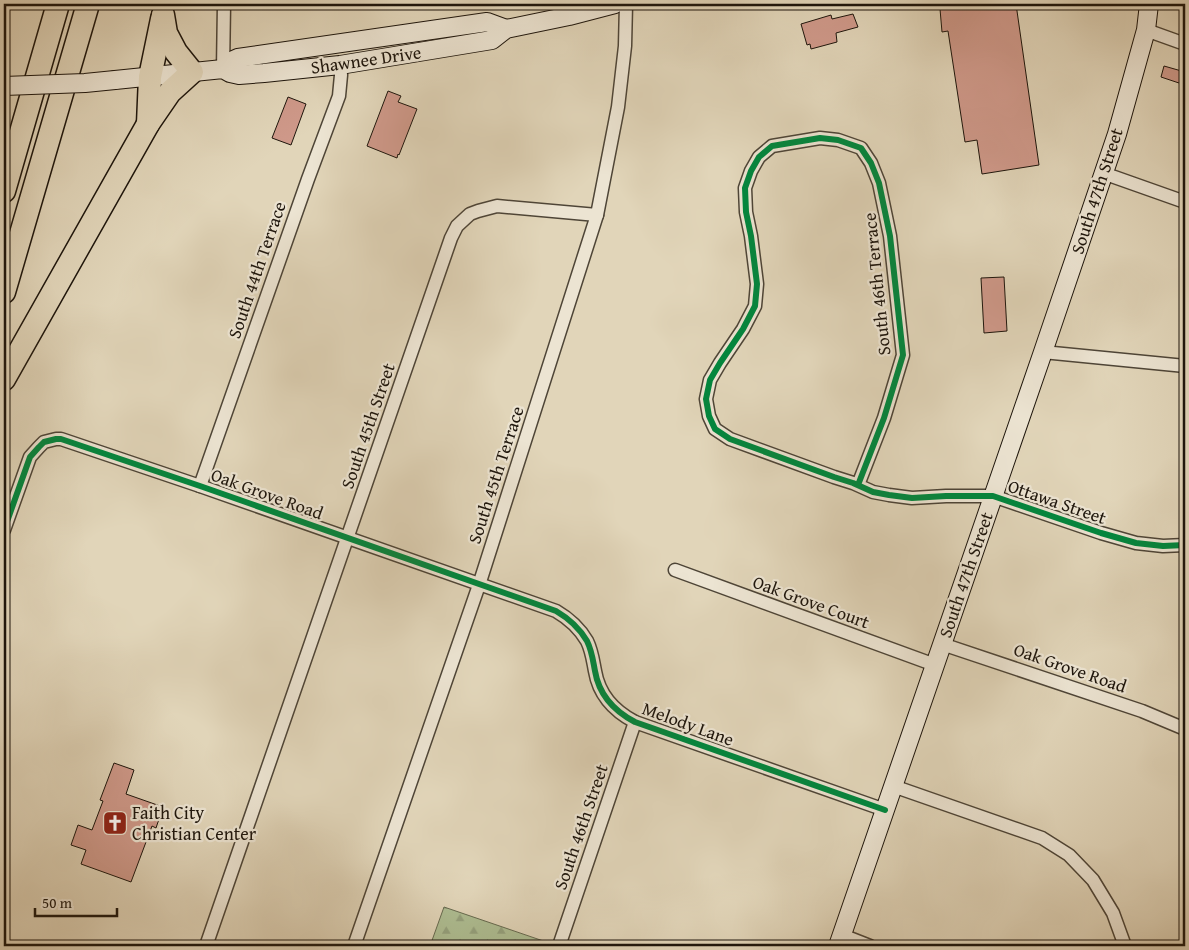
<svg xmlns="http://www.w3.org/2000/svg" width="1189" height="950" font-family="'Gentium Book Plus',serif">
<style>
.forest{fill:url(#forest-firs);stroke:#666a50}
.building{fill:#cf998a;stroke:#1d150c}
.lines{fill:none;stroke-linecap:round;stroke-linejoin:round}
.street-casing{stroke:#4e4537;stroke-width:15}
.secondary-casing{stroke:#1d150c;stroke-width:20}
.highway-casing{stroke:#1d150c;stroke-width:25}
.street{stroke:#ece4d2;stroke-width:12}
.secondary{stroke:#ece4d2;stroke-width:18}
.highway{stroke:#e1d5b9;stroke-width:22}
.secondary-bridge-casing{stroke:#1d150c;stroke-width:20;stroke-linecap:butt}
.secondary-bridge{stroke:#ece4d2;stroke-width:18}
.cycleway-casing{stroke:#ece4d2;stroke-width:9}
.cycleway{stroke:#00873e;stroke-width:6}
.labels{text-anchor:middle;stroke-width:4.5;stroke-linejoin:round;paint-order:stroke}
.street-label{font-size:18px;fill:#1d150c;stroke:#ece4d2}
.poi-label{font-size:18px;fill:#1d150c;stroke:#ece4d2;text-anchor:start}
</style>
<defs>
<pattern id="forest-firs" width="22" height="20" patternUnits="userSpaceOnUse" patternTransform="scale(1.25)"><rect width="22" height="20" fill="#aebe93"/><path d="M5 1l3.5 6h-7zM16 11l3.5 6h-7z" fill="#95a27e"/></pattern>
</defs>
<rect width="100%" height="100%" fill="#e1d5b9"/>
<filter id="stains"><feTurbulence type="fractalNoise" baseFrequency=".004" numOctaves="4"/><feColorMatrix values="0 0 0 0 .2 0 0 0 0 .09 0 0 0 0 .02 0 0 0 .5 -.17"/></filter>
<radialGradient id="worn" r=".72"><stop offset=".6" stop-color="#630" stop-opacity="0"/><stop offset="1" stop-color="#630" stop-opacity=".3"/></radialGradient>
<path class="forest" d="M 444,907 L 558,946 L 430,946 Z"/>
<g class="building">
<path d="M 946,4 L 1016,4 L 1039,165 L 982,174 L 977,140 L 965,142 L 948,31 L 942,32 L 940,9 Z"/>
<path d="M 853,14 L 858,27 L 836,33 L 837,42 L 811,49 L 810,44 L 807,45 L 801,24 L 831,15 L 832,19 Z"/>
<path d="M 1164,66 L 1185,72 L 1185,85 L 1161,77 Z"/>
<path d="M 388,91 L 401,96 L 398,102 L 417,109 L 399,155 L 398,154 L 397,158 L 367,146 Z"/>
<path d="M 288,97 L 306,104 L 291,145 L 272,138 Z"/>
<path d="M 1004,277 L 1007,331 L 984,333 L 981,278 Z"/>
<path d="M 114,763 L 134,770 L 126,794 L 163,807 L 156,828 L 152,826 L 131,882 L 81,864 L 86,850 L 71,845 L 78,825 L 92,830 L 103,801 L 100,800 Z"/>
</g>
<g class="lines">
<defs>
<g id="street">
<path d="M 1146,30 L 1185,44"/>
<path d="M 223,69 L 224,4"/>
<path d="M 1103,173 L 1185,202"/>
<path d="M 1043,352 L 1185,366"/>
<path d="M 858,485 L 884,418 L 903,355 L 890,236 L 879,183 L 871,163 L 861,148 L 838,140 L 820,138 L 772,146 L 759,157 L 751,171 L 745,188 L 746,212 L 751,236 L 757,284 L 755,306 L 743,329 L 720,363 L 710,380 L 706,399 L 709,416 L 715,429 L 730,439 L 834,477 L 853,483 L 873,492 L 889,495 L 912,498 L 946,496 L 993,496 L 1101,533 L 1136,543 L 1163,546 L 1185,545"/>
<path d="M 200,486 L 308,179 L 339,96 L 341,75 L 340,65"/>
<path d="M 4,530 L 30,457 L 39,447 L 44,442 L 56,439 L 61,439 L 200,486 L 556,611 C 568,618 580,629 587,641 C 592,651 593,661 595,671 C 599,695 614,711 635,722 L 885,810"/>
<path d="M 675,570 L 935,665"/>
<path d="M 942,644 L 1142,711 L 1185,729"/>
<path d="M 893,786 L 1042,838 L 1069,855 L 1093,880 L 1113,913 L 1125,946"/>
<path d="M 842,935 L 870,946"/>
<path d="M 560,943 L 635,722"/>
<path d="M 206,946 L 451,238 L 457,226 L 470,214 L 478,211 L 497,206 L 597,215"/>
<path d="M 354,946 L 479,585 L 597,215 L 618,107 L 625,46 L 626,4"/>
</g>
<g id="secondary">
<path d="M 223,69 L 229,62 L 238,58 L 487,22 L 506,29"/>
<path d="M 115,80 L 223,69 L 230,73 L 239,75 L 264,73 L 340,65 L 492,40 L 506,29 L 569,16 L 615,4"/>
<path d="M 838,946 L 1043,352 L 1117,134 L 1146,30 L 1149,4"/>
</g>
<g id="highway">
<path d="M 148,124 L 150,77 L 162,19"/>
<path d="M 4,191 L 58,4"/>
<path d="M 4,292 L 88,4"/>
<path d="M 4,379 L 148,124 L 170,92 L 192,72 L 176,52 L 166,33 L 163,15"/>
</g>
</defs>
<use href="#street" class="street-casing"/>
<use href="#secondary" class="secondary-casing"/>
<use href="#highway" class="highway-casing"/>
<use href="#street" class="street"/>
<use href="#secondary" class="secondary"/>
<use href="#highway" class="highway"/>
<defs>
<path id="secondary-bridge" d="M 4,86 L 85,83 L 115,80"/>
</defs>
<use href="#secondary-bridge" class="secondary-bridge-casing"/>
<use href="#secondary-bridge" class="secondary-bridge"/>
<defs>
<g id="cycleway">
<path d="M 858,485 L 884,418 L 903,355 L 890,236 L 879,183 L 871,163 L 861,148 L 838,140 L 820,138 L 772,146 L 759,157 L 751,171 L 745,188 L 746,212 L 751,236 L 757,284 L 755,306 L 743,329 L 720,363 L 710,380 L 706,399 L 709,416 L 715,429 L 730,439 L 834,477 L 853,483 L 873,492 L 889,495 L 912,498 L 946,496 L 993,496 L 1101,533 L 1136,543 L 1163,546 L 1185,545"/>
<path d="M 4,530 L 30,457 L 39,447 L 44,442 L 56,439 L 61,439 L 200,486 L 556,611 C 568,618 580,629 587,641 C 592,651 593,661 595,671 C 599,695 614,711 635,722 L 885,810"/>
</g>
</defs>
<use href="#cycleway" class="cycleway-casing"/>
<use href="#cycleway" class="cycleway"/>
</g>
<defs>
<symbol id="church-square" viewBox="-11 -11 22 22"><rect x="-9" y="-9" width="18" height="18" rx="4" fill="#8f2418" stroke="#ece4d2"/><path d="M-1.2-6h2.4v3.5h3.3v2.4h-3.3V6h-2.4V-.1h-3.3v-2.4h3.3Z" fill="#fff"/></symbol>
</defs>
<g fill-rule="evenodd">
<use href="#church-square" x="101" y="809" width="28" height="28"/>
</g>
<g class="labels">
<g class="street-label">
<text transform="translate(366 60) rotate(-8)" y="6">Shawnee Drive</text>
<text transform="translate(1097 191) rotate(-72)" y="6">South 47th Street</text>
<text transform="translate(257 270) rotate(-71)" y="6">South 44th Terrace</text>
<text transform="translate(877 284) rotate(-96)" y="6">South 46th Terrace</text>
<text transform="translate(368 426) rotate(-71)" y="6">South 45th Street</text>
<text transform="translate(496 475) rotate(-72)" y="6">South 45th Terrace</text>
<text transform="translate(267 494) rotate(20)" y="6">Oak Grove Road</text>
<text transform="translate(1057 502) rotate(19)" y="6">Ottawa Street</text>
<text transform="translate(966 575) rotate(-71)" y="6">South 47th Street</text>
<text transform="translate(811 602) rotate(20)" y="6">Oak Grove Court</text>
<text transform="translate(1070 668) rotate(19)" y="6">Oak Grove Road</text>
<text transform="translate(688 724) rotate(20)" y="6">Melody Lane</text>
<text transform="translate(581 827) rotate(-71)" y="6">South 46th Street</text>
</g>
<g class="poi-label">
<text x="132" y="819">Faith City<tspan x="132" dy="21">Christian Center</tspan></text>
</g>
</g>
<rect width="1189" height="950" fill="none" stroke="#e1d5b9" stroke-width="20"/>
<rect x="5" y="5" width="1179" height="940" fill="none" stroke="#1d150c" stroke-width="2.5"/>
<rect x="10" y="10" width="1169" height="930" fill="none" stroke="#1d150c"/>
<path d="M35 908v8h82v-8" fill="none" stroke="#1d150c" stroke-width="2.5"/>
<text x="42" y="908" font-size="15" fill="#1d150c" stroke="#ece4d2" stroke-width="4" paint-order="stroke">50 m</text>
<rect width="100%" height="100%" filter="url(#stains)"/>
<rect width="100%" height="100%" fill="url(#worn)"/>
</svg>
